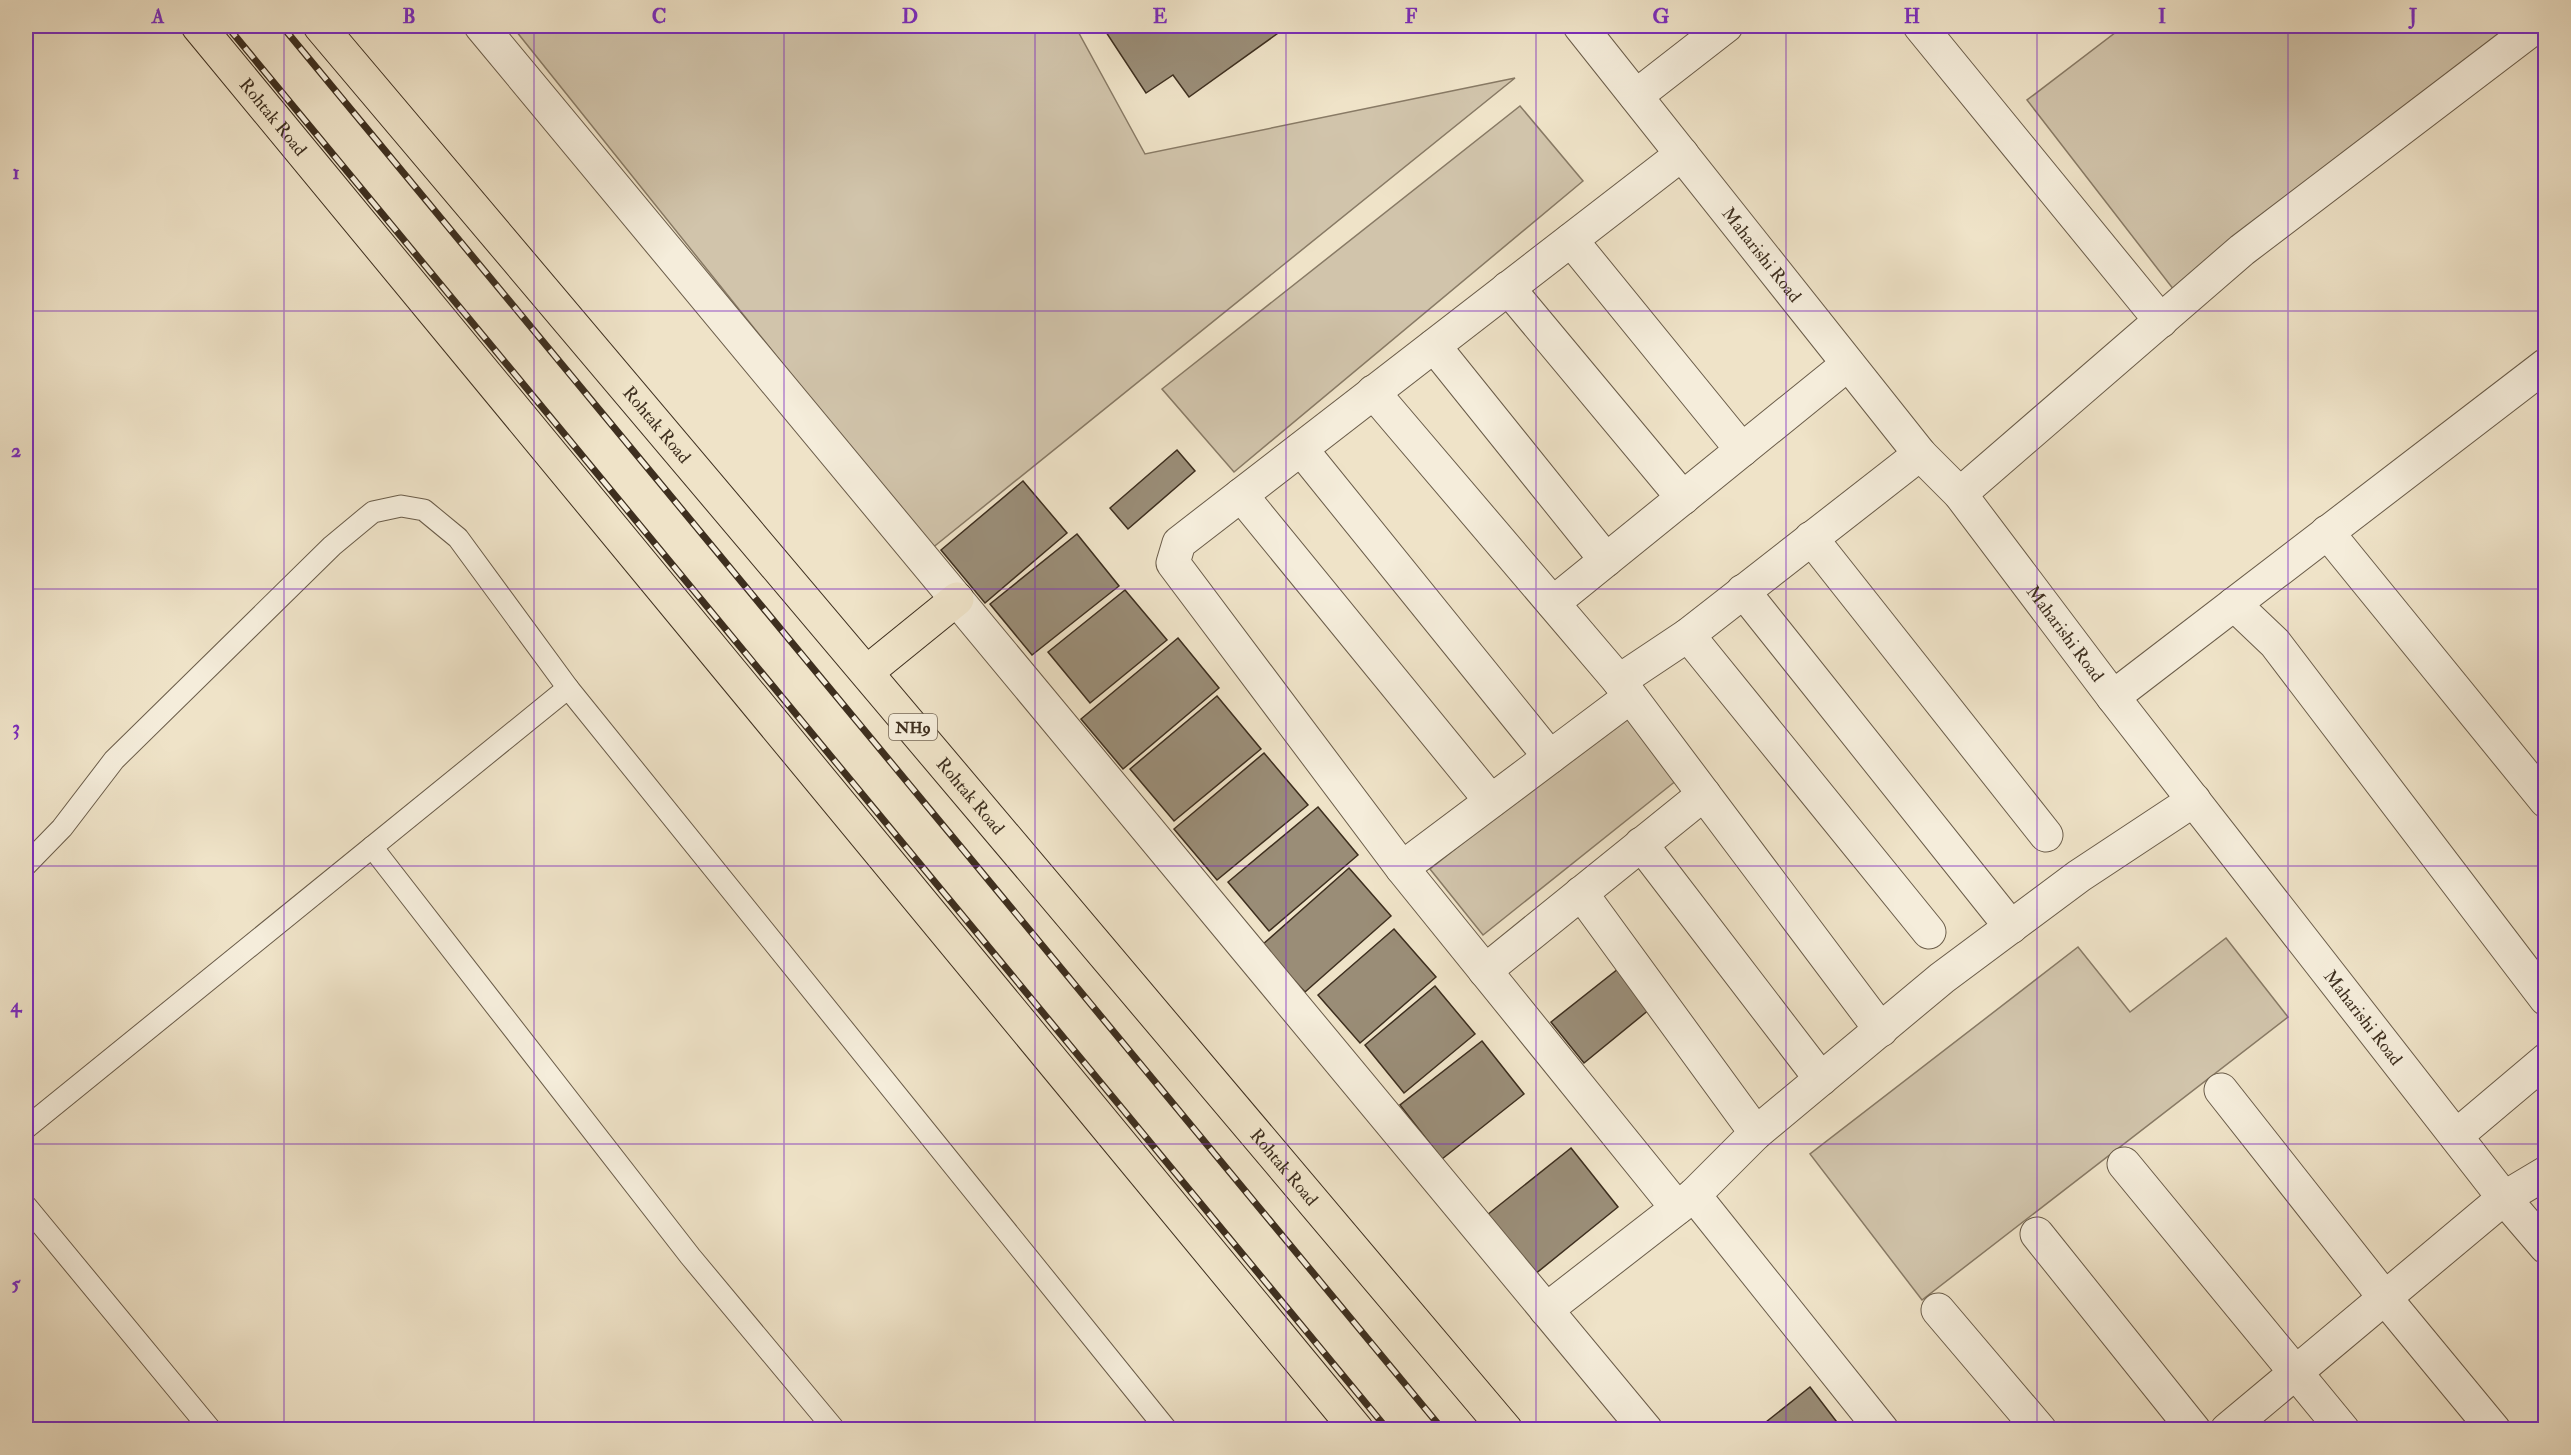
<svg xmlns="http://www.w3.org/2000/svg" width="2571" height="1455" font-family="'IM FELL Double Pica',serif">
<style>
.green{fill:#d1c4ab;stroke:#887a65;stroke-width:1.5}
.building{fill:#9a8d77;stroke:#3e2f1f;stroke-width:1.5}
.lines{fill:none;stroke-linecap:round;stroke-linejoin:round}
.lane-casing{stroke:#6a5c49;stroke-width:23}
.street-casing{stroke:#6a5c49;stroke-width:35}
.primary-casing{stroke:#3e2f1f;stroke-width:35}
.lane{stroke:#f5eddb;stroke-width:21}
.street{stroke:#f5eddb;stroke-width:33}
.primary{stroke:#efe3c8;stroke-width:33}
.rail-casing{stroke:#3e2f1f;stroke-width:7}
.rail{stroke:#f5eddb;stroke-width:4.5;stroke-dasharray:14;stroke-linecap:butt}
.grid{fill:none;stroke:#7b2cbf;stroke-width:1.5;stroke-opacity:0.55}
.labels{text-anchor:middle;stroke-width:4.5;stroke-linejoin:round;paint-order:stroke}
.shield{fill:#f5eddb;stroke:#756857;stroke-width:1.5}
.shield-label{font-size:16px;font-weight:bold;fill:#3e2f1f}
.street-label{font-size:18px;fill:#3e2f1f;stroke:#f5eddb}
.neatline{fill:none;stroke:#7b2cbf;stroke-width:2}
.grid-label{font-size:20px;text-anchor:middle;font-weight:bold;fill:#7b2cbf}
</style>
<rect width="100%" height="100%" fill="#efe3c8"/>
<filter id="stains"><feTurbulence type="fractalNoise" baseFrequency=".00333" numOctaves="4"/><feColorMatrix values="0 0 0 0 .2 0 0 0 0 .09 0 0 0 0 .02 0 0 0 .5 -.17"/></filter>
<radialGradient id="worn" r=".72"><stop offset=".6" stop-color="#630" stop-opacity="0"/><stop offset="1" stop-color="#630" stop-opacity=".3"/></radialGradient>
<g class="green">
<path d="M 512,26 L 1075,26 L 1145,154 L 1515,78 L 931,549 Z"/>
<path d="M 2124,26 L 2517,26 L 2174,290 L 2027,100 Z"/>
<path d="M 1520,106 L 1583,181 L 1234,472 L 1162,389 Z"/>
<path d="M 1625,714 L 1677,780 L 1483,935 L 1430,869 Z"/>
<path d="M 2226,938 L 2288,1017 L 1922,1300 L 1810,1154 L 2078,947 L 2130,1012 Z"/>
</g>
<g class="building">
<path d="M 1102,26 L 1288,26 L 1189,97 L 1173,75 L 1146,93 Z"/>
<path d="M 1177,450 L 1195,471 L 1128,529 L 1110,508 Z"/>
<path d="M 1023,481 L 1067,533 L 985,603 L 941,550 Z"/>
<path d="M 1077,534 L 1119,586 L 1032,655 L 990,604 Z"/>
<path d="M 1125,590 L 1167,640 L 1090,703 L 1048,652 Z"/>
<path d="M 1178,638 L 1219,688 L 1123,769 L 1081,719 Z"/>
<path d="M 1217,696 L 1261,749 L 1174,821 L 1130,769 Z"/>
<path d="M 1264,753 L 1308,805 L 1217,880 L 1174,829 Z"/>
<path d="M 1318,807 L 1358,855 L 1269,931 L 1228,882 Z"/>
<path d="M 1349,868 L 1391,916 L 1305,992 L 1262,945 Z"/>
<path d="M 1394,929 L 1436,977 L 1360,1043 L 1318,995 Z"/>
<path d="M 1618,969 L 1650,1009 L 1584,1063 L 1551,1022 Z"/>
<path d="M 1435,986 L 1475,1034 L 1404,1093 L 1365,1045 Z"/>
<path d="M 1482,1041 L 1524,1094 L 1442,1159 L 1400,1105 Z"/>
<path d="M 1571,1148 L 1618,1207 L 1529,1279 L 1482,1219 Z"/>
<path d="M 1810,1387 L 1843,1430 L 1756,1430 Z"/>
</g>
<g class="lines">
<defs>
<g id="lane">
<path d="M 372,847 L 690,1256 L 835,1430"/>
<path d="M 26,865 L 62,828 L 114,760 L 332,546 L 373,512 L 401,506 L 424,510 L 458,538 L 568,688"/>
<path d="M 26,1128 L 568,688 L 1167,1430"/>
<path d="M 26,1206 L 211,1430"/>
</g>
<g id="street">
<path d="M 481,26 L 1646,1430"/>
<path id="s1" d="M 1580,26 L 1920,454 L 1960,494 L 2113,697 L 2504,1198 L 2546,1247"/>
<path d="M 1920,26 L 2161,321"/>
<path d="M 1636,96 L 1726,26"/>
<path d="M 1571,240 L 1742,450"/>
<path d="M 1508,288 L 1683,498"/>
<path d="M 1434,346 L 1606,560"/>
<path d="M 1373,392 L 1619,681 L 1881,1030"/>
<path d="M 1301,449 L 1550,757"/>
<path d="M 1960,494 L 2242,250 L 2536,26"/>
<path d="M 1241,495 L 1491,801"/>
<path d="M 2327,532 L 2546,801"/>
<path d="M 1811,538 L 2046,835"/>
<path d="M 1743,591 L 2011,927"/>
<path d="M 1553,603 L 1848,364"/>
<path d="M 2234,604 L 2275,643 L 2546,999"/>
<path d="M 1688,635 L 1929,932"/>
<path d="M 1619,681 L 1688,635 L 1920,454"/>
<path d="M 1630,697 L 1402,868 L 1677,1208"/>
<path d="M 2113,697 L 2546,365"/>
<path d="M 1641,844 L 1821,1079"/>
<path d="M 1402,868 L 1173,563 L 1179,543 L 1682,154"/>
<path d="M 1581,893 L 1756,1133"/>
<path d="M 1485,971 L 1704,794"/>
<path d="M 2221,1090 L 2385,1298 L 2494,1430"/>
<path d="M 2456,1136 L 2546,1060"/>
<path d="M 2124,1164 L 2343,1430"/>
<path d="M 1694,1195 L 1882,1430"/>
<path d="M 2037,1234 L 2194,1430"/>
<path d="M 1546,1310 L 1694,1195 L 1756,1133 L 1942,978 L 2079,876 L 2194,800"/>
<path d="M 1938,1310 L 2040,1430"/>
<path d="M 2227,1430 L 2504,1198 L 2546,1173"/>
</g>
<g id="primary">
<path id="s2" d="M 198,26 L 1357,1430"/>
<path id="s3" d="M 320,26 L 1506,1430"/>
<path d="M 867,672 L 957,599"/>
</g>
</defs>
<use href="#lane" class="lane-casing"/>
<use href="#street" class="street-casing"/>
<use href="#primary" class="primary-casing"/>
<use href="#lane" class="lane"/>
<use href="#street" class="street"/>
<use href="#primary" class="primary"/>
<defs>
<g id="rail">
<path d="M 227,26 L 1388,1430"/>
<path d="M 282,26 L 1443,1430"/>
</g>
</defs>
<use href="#rail" class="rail-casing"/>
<use href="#rail" class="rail"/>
</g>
<path class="grid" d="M 284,26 L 284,1430M 534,26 L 534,1430M 784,26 L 784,1430M 1035,26 L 1035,1430M 1286,26 L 1286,1430M 1536,26 L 1536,1430M 1786,26 L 1786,1430M 2037,26 L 2037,1430M 2288,26 L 2288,1430M 26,311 L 2546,311M 26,589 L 2546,589M 26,866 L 2546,866M 26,1144 L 2546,1144"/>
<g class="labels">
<rect class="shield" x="889" y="714" width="48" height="26" rx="4.5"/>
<g class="shield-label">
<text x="913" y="733">NH9</text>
</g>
<g class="street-label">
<text dy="6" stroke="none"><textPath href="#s2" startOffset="118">Rohtak Road</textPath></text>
<text dy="6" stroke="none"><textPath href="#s1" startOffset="292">Maharishi Road</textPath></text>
<text dy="6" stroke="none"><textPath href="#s3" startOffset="522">Rohtak Road</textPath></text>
<text dy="6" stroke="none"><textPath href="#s1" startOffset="778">Maharishi Road</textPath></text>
<text dy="6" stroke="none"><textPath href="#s3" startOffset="1008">Rohtak Road</textPath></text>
<text dy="6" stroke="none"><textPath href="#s1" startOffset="1264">Maharishi Road</textPath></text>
<text dy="6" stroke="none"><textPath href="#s3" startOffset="1494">Rohtak Road</textPath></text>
</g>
</g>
<rect width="2571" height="1455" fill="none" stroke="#efe3c8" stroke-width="66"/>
<rect x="33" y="33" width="2505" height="1389" class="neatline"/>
<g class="grid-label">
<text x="158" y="23">A</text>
<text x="409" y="23">B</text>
<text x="659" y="23">C</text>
<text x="910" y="23">D</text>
<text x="1160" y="23">E</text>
<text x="1411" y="23">F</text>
<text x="1661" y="23">G</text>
<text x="1912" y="23">H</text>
<text x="2162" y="23">I</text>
<text x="2413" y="23">J</text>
<text x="16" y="179">1</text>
<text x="16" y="457">2</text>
<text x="16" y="734">3</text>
<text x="16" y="1012">4</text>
<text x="16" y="1290">5</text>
</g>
<rect width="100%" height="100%" filter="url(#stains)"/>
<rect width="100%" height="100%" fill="url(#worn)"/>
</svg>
